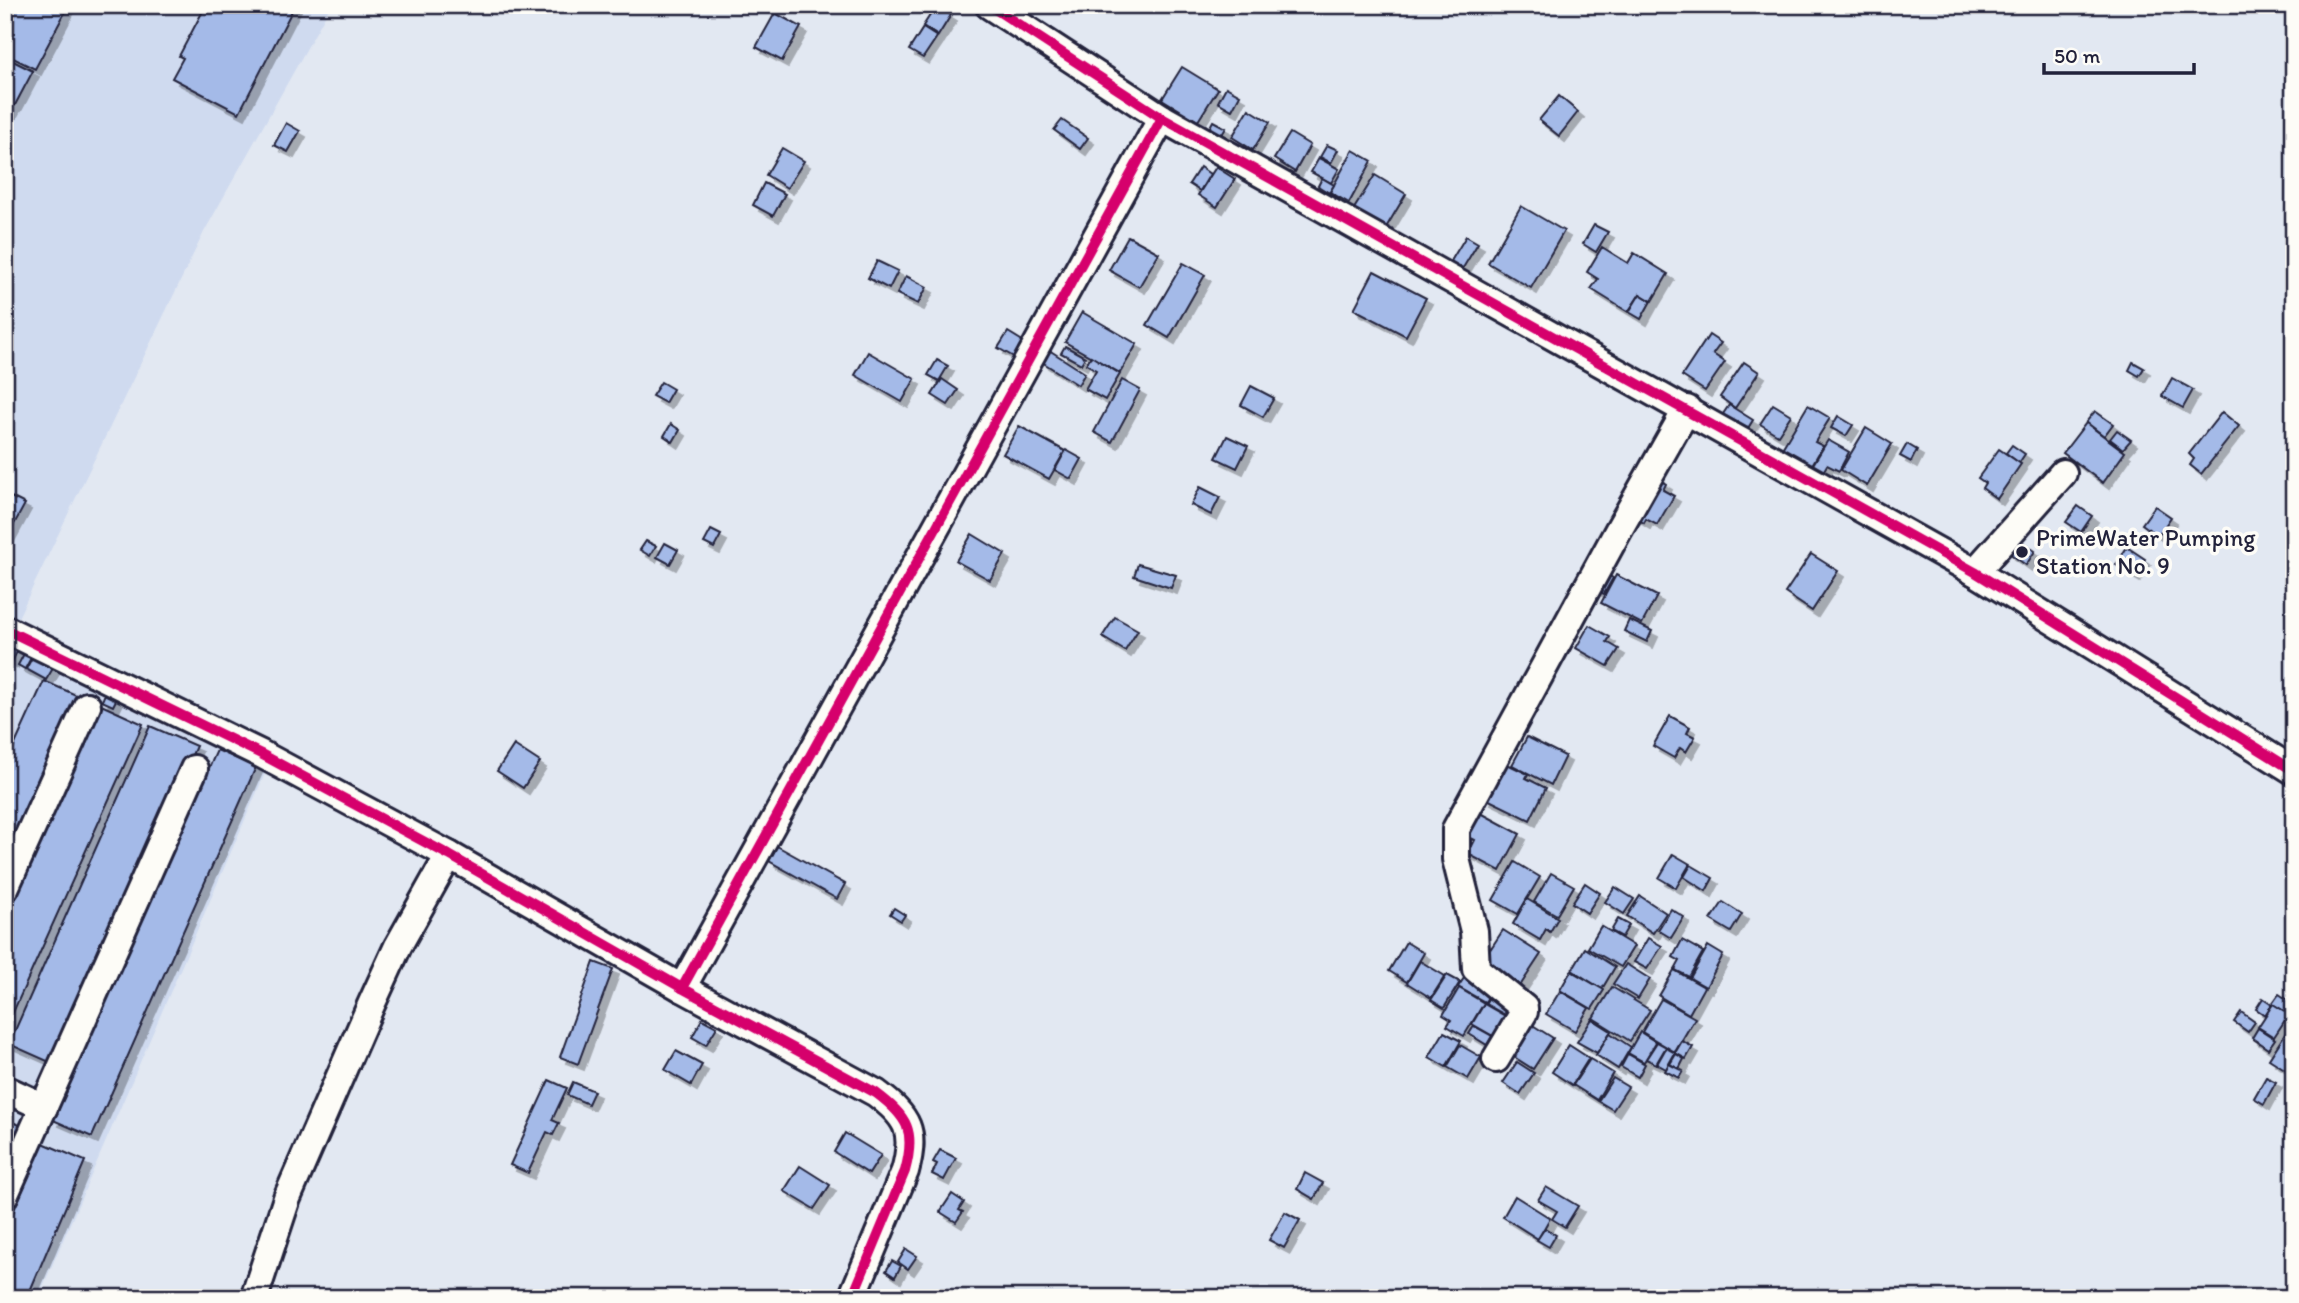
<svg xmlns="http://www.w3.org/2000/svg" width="2299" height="1303" font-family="Itim,sans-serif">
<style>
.built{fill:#cfdaef}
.building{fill:#a4bae8;stroke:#22223b;stroke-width:2;filter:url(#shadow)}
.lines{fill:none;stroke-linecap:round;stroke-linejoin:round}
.minor-casing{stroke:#22223b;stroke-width:32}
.minor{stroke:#fdfcf7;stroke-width:26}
.cycleway-casing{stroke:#fdfcf7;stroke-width:15}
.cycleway{stroke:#d6006c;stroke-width:10}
.poi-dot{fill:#22223b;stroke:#fdfcf7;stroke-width:2.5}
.labels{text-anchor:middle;stroke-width:7;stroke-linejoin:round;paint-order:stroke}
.poi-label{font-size:24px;fill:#22223b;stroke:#fdfcf7;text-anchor:start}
</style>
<defs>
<filter id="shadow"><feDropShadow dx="6" dy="6" stdDeviation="0" flood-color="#0004"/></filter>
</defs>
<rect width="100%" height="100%" fill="#e2e8f2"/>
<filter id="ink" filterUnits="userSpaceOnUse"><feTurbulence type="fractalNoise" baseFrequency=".0143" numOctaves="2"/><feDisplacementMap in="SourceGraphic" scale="14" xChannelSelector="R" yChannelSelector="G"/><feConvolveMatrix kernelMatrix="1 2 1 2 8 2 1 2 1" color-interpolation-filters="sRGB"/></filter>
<g filter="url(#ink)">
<g class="built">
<path d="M 5,5 L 331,5 L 204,232 L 15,624 L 5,620 Z"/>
<path d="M 5,634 L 270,762 L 38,1298 L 5,1298 Z"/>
</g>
<g class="building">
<path d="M 5,5 L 69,5 L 35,69 L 5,54 Z"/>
<path d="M 206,5 L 295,5 L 239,113 L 172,78 L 183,58 L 179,56 Z"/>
<path d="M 936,6 L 951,15 L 938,36 L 923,26 Z"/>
<path d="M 775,13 L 801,27 L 782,61 L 756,47 Z"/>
<path d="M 923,28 L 937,37 L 923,58 L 909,50 Z"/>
<path d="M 5,57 L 33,71 L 15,105 L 5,99 Z"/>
<path d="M 1182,67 L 1218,89 L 1198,121 L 1162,99 Z"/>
<path d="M 1226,87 L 1240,95 L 1232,110 L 1218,102 Z"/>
<path d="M 1559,96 L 1578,112 L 1559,136 L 1539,120 Z"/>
<path d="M 5,101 L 14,105 L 5,121 Z"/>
<path d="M 1249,109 L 1270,122 L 1253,150 L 1232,137 Z"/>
<path d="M 1062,120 L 1088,138 L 1080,149 L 1054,130 Z"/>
<path d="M 1213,121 L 1226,128 L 1217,143 L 1205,136 Z"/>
<path d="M 286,123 L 300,131 L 288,152 L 274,145 Z"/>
<path d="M 1290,133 L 1310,145 L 1295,172 L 1274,159 Z"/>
<path d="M 1327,145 L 1338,150 L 1331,163 L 1320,157 Z"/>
<path d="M 782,148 L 804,161 L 787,188 L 766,175 Z"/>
<path d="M 1353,150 L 1372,161 L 1349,203 L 1330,192 Z"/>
<path d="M 1319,158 L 1339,169 L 1331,183 L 1311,172 Z"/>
<path d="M 1200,167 L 1210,174 L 1200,191 L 1189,184 Z"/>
<path d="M 1216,167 L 1235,179 L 1217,207 L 1198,195 Z"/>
<path d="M 1375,175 L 1406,194 L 1384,231 L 1352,212 Z"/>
<path d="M 1322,178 L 1334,185 L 1329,193 L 1318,186 Z"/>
<path d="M 764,183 L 785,194 L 773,216 L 753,205 Z"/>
<path d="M 1324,190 L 1340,199 L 1335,208 L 1319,199 Z"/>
<path d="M 1521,206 L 1564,231 L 1531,288 L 1488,263 Z"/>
<path d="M 1594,225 L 1608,232 L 1596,252 L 1583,244 Z"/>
<path d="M 1128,236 L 1159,253 L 1139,287 L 1109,270 Z"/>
<path d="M 1466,236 L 1478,243 L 1463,268 L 1451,261 Z"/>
<path d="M 1602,247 L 1628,263 L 1634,253 L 1668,274 L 1652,301 L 1640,294 L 1628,312 L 1591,289 L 1598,279 L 1587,272 Z"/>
<path d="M 877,261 L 898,271 L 889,289 L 868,278 Z"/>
<path d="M 1183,263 L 1205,275 L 1169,338 L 1147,325 Z"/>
<path d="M 1374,271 L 1426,298 L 1406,336 L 1354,309 Z"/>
<path d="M 906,276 L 927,287 L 918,304 L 897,294 Z"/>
<path d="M 1640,294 L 1651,301 L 1641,319 L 1629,312 Z"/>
<path d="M 1082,312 L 1137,344 L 1120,373 L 1065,342 Z"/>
<path d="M 1008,332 L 1029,345 L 1019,360 L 998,348 Z"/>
<path d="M 1709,335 L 1721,343 L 1713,354 L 1725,362 L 1705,391 L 1682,376 Z"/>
<path d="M 1065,346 L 1085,357 L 1081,364 L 1061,353 Z"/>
<path d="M 1049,350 L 1085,373 L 1078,385 L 1042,362 Z"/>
<path d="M 868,352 L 915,379 L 902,402 L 855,375 Z"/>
<path d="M 1091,356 L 1120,374 L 1105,400 L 1085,389 L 1096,370 L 1086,364 Z"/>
<path d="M 937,360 L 948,366 L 939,381 L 928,375 Z"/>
<path d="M 1744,362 L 1759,372 L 1735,408 L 1720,397 Z"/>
<path d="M 2133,362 L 2144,368 L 2139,376 L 2129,370 Z"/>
<path d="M 2172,378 L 2193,390 L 2183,408 L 2162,396 Z"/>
<path d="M 942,379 L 958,390 L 948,405 L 932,395 Z"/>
<path d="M 1122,380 L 1140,390 L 1112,442 L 1094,432 Z"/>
<path d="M 661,382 L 673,389 L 665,403 L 652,396 Z"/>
<path d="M 1251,386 L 1274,398 L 1263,417 L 1241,405 Z"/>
<path d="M 1773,404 L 1791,415 L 1778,435 L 1760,424 Z"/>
<path d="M 1729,405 L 1753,420 L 1745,433 L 1721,417 Z"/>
<path d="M 1808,405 L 1830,418 L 1815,442 L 1823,446 L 1809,470 L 1780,452 Z"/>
<path d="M 2095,411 L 2113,424 L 2104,436 L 2086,422 Z"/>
<path d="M 2222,412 L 2239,426 L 2201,474 L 2190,465 L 2194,459 L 2189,454 Z"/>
<path d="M 1838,416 L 1853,425 L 1846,436 L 1831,428 Z"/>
<path d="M 2086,423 L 2125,452 L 2103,483 L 2063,453 Z"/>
<path d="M 671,424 L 680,430 L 673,442 L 664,436 Z"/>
<path d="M 1019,426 L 1065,451 L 1049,479 L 1003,454 Z"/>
<path d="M 1866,428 L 1892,444 L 1867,486 L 1841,470 Z"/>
<path d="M 2117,430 L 2131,440 L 2123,449 L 2110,439 Z"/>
<path d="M 1227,436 L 1248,446 L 1237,468 L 1216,458 Z"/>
<path d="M 1828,440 L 1849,452 L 1839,471 L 1827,465 L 1823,472 L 1812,466 Z"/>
<path d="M 1907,444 L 1917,450 L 1911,462 L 1900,456 Z"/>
<path d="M 2012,445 L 2025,454 L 2019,463 L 2006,453 Z"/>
<path d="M 1999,449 L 2021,464 L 1997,499 L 1982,488 L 1985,483 L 1978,478 Z"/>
<path d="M 1066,450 L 1082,459 L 1071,479 L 1055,470 Z"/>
<path d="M 1651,475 L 1666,484 L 1663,490 L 1674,496 L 1657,525 L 1646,519 L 1644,523 L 1629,514 Z"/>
<path d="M 1200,487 L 1220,497 L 1211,515 L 1191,505 Z"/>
<path d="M 5,494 L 25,504 L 5,541 Z"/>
<path d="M 2078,506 L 2092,516 L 2081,532 L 2066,522 Z"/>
<path d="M 2155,506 L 2171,517 L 2158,536 L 2142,524 Z"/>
<path d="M 711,530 L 721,535 L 714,548 L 704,543 Z"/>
<path d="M 972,534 L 1005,554 L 990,580 L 956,561 Z"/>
<path d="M 2018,539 L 2035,551 L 2026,565 L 2009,553 Z"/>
<path d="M 646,541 L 656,546 L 650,556 L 640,550 Z"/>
<path d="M 665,543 L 678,550 L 670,564 L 657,557 Z"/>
<path d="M 2127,547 L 2145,559 L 2134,576 L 2116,565 Z"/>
<path d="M 1811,554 L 1838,571 L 1812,611 L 1785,593 Z"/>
<path d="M 1138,564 L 1176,575 L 1171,588 L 1134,576 Z"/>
<path d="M 1605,573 L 1613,578 L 1604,594 L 1596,590 Z"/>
<path d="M 1616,575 L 1657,596 L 1642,624 L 1601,603 Z"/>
<path d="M 1115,617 L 1138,630 L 1125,651 L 1102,637 Z"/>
<path d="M 1629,620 L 1652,631 L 1647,642 L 1624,631 Z"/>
<path d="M 1589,625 L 1610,637 L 1607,642 L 1619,649 L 1608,666 L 1576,648 Z"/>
<path d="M 5,638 L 20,645 L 12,662 L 5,659 Z"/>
<path d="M 26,650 L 33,654 L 25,669 L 18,665 Z"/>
<path d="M 34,654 L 55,665 L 46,680 L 26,669 Z"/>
<path d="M 44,681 L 83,698 L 5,871 L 5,766 Z"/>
<path d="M 106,691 L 118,696 L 113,706 L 102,701 Z"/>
<path d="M 99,704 L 143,724 L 5,1030 L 5,911 Z"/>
<path d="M 1670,716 L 1690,727 L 1687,733 L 1695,737 L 1686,752 L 1680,748 L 1674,758 L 1653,746 Z"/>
<path d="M 150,726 L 196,746 L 54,1064 L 9,1044 Z"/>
<path d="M 1527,737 L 1565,756 L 1551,785 L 1512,765 Z"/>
<path d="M 514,745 L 540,762 L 523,788 L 497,771 Z"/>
<path d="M 217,750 L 256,767 L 92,1137 L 53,1120 Z"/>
<path d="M 1503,762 L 1528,774 L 1526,778 L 1546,788 L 1530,820 L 1485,798 Z"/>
<path d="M 1479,812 L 1520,834 L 1500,871 L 1468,854 L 1475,840 L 1467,836 Z"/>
<path d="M 777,846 L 845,884 L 837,899 L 769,861 Z"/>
<path d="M 1673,854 L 1690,864 L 1676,888 L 1659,878 Z"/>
<path d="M 1515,862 L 1540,877 L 1518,914 L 1493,900 Z"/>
<path d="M 1691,865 L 1713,878 L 1706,891 L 1684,877 Z"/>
<path d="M 1551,873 L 1574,886 L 1557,915 L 1534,902 Z"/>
<path d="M 1585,883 L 1600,893 L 1587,913 L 1572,903 Z"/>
<path d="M 1615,887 L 1634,899 L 1624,914 L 1605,902 Z"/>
<path d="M 1640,896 L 1666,913 L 1653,933 L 1627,916 Z"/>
<path d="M 1527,899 L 1558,918 L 1550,932 L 1546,929 L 1540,940 L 1513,924 Z"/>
<path d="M 1723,902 L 1742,914 L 1731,932 L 1711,920 Z"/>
<path d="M 894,908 L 905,915 L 901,921 L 890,914 Z"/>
<path d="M 1671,909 L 1684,917 L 1671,938 L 1658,930 Z"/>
<path d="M 1618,919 L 1629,925 L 1622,937 L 1611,931 Z"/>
<path d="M 1601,926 L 1634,946 L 1621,967 L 1588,948 Z"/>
<path d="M 1503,930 L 1541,954 L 1518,989 L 1480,965 Z"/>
<path d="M 1648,938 L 1662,946 L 1647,969 L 1634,962 Z"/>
<path d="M 1682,940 L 1703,952 L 1689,977 L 1675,970 L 1680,961 L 1673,957 Z"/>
<path d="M 1406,942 L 1424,953 L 1407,982 L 1389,971 Z"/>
<path d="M 1708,946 L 1723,955 L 1706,987 L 1690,978 Z"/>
<path d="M 1585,948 L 1615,967 L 1602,989 L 1572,970 Z"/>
<path d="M 1420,961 L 1445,976 L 1431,998 L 1407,983 Z"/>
<path d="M 594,962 L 613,969 L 578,1064 L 560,1057 Z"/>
<path d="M 1626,964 L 1650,979 L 1638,999 L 1613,984 Z"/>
<path d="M 1674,970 L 1704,987 L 1689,1014 L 1659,996 Z"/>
<path d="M 1571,971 L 1604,990 L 1592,1009 L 1560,990 Z"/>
<path d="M 1447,975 L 1460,982 L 1444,1008 L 1431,1000 Z"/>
<path d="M 1466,975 L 1492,990 L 1485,1002 L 1458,987 Z"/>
<path d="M 1612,987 L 1650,1010 L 1630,1041 L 1593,1018 Z"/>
<path d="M 1459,988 L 1484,1003 L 1464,1036 L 1447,1026 L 1451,1020 L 1443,1015 Z"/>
<path d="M 1560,991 L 1589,1008 L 1575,1031 L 1546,1014 Z"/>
<path d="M 2279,994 L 2294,1004 L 2293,1021 L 2287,1018 L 2289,1014 L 2272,1004 Z"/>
<path d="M 1490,995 L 1510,1006 L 1505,1015 L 1485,1004 Z"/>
<path d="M 2263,998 L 2272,1004 L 2265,1015 L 2256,1009 Z"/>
<path d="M 1661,999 L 1695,1018 L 1675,1052 L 1642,1032 Z"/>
<path d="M 1484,1004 L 1505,1016 L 1493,1036 L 1472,1024 Z"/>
<path d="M 2273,1004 L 2289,1014 L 2274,1037 L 2258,1027 Z"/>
<path d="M 2241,1012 L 2255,1022 L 2248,1032 L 2234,1022 Z"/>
<path d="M 702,1019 L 717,1027 L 706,1045 L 692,1037 Z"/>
<path d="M 1592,1019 L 1611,1031 L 1597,1053 L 1577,1042 Z"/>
<path d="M 2294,1020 L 2294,1075 L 2269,1059 Z"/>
<path d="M 1531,1024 L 1553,1038 L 1533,1069 L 1511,1055 Z"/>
<path d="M 1474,1026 L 1492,1036 L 1487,1045 L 1469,1034 Z"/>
<path d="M 2258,1028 L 2275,1039 L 2268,1049 L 2252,1038 Z"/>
<path d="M 1444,1032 L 1461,1041 L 1446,1067 L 1429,1057 Z"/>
<path d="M 1640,1032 L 1656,1042 L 1644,1062 L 1628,1053 Z"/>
<path d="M 1610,1033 L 1631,1047 L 1618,1069 L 1596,1055 Z"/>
<path d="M 1682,1041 L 1693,1047 L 1686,1059 L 1675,1053 Z"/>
<path d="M 1657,1042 L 1666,1047 L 1656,1064 L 1646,1059 Z"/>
<path d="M 1460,1045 L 1481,1057 L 1468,1079 L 1447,1067 Z"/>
<path d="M 1569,1045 L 1589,1058 L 1572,1085 L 1552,1072 Z"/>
<path d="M 1666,1048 L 1675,1053 L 1666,1069 L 1657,1064 Z"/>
<path d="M 676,1051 L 702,1065 L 691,1085 L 665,1070 Z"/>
<path d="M 1628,1054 L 1645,1064 L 1638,1077 L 1621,1067 Z"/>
<path d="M 1676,1054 L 1684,1059 L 1679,1069 L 1670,1064 Z"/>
<path d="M 1590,1059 L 1613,1073 L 1597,1100 L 1573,1085 Z"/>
<path d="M 1517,1062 L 1534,1073 L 1520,1094 L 1503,1083 Z"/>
<path d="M 1669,1064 L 1683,1071 L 1679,1078 L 1665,1071 Z"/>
<path d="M 2266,1077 L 2276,1082 L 2264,1104 L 2254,1098 Z"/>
<path d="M 1613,1078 L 1628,1087 L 1613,1110 L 1598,1101 Z"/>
<path d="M 549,1080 L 567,1088 L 552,1120 L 559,1123 L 553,1135 L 547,1132 L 528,1173 L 510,1165 Z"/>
<path d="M 573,1082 L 594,1091 L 588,1104 L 567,1095 Z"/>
<path d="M 5,1119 L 27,1128 L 5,1176 Z"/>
<path d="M 845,1133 L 881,1155 L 869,1174 L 834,1152 Z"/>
<path d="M 43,1143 L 85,1161 L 27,1298 L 5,1298 L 5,1231 Z"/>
<path d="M 940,1150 L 956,1158 L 944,1180 L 932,1174 L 937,1164 L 933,1162 Z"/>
<path d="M 800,1166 L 830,1185 L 814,1209 L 784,1191 Z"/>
<path d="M 1305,1173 L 1323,1183 L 1314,1199 L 1297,1189 Z"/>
<path d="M 1546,1187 L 1578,1206 L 1565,1227 L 1552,1219 L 1557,1211 L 1538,1200 Z"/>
<path d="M 952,1194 L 964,1202 L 959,1210 L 963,1212 L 956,1222 L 940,1212 Z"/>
<path d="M 1515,1196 L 1550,1218 L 1538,1239 L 1503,1217 Z"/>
<path d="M 1285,1212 L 1300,1220 L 1284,1248 L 1269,1240 Z"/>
<path d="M 1545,1228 L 1556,1235 L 1549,1247 L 1537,1240 Z"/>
<path d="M 906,1249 L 917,1256 L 908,1269 L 898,1262 Z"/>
<path d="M 892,1261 L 901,1266 L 895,1277 L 886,1271 Z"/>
</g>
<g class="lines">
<defs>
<g id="minor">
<path d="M 989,5 L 1162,118 L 1975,572 L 2294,771"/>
<path d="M 1975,572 L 2063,473"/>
<path d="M 5,629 L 261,754 L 449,855 L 682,988 L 876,1093 C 908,1117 916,1131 905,1171 L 852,1298"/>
<path d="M 5,888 L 87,706"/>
<path d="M 682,988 L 1162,118"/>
<path d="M 1496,1059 L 1524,1012 L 1524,1008 L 1476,969 L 1474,931 L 1456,859 L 1456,829 L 1618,531 L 1687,409"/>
<path d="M 5,1089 L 44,1107"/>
<path d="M 5,1194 L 194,769"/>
<path d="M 254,1298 L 287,1198 L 371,1005 L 398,946 L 449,855"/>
</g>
</defs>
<use href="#minor" class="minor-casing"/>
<use href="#minor" class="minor"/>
<defs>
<g id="cycleway">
<path d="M 989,5 L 1162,118 L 1975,572 L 2294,771"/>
<path d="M 5,629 L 261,754 L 449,855 L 682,988 L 876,1093 C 908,1117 916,1131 905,1171 L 852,1298"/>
<path d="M 682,988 L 1162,118"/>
</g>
</defs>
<use href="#cycleway" class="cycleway-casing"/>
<use href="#cycleway" class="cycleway"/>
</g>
</g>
<circle class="poi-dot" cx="2022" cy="552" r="7"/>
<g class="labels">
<g class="poi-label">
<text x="2036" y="546">PrimeWater Pumping<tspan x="2036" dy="28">Station No. 9</tspan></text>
</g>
</g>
<rect width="2299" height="1303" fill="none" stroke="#fdfcf7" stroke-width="28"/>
<rect x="14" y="14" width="2271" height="1275" fill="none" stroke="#22223b" stroke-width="2.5" filter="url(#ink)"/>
<path d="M2044 63v10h150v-10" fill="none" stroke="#22223b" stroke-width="3.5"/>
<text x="2054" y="63" font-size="21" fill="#22223b" stroke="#fdfcf7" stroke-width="5" paint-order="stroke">50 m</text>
</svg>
